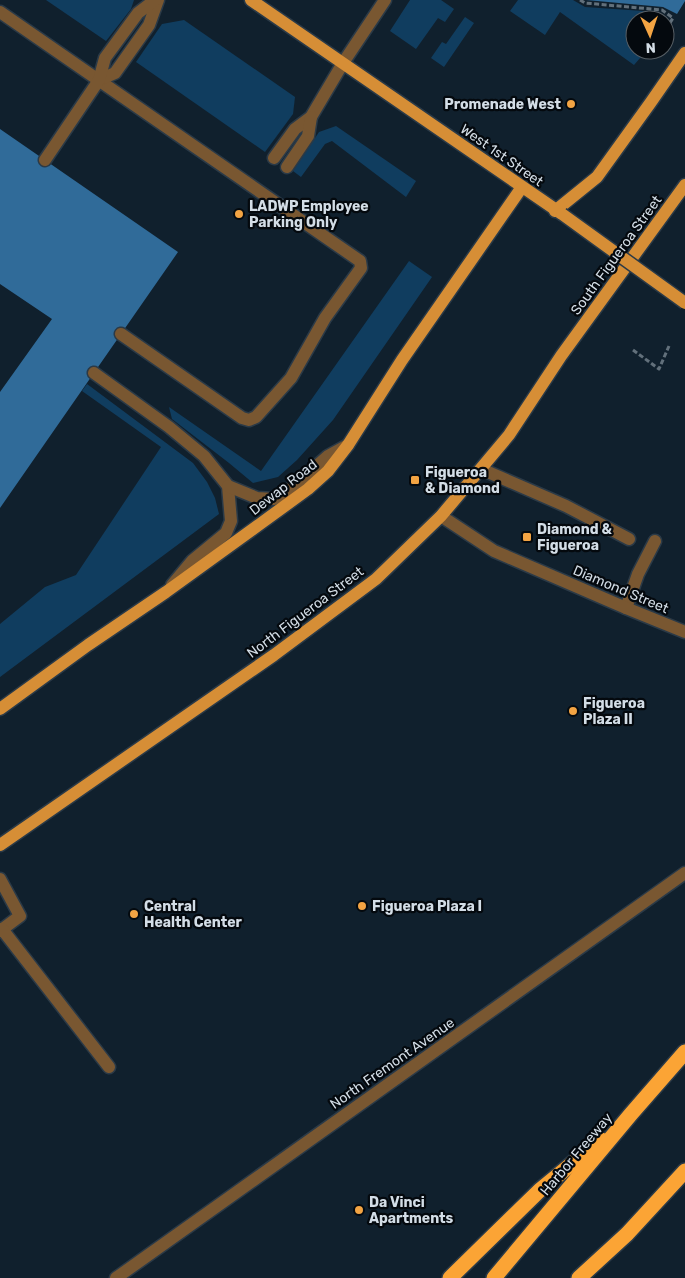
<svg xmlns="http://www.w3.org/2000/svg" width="685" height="1278" font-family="Rubik,sans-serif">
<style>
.green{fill:#103d5f}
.water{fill:#306b99}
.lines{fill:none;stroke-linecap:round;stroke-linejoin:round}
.service-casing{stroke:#2b3a47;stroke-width:15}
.minor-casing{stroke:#2b3a47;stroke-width:15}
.primary-casing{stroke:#2b3a47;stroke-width:15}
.motorway-casing{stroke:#2b3a47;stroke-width:18}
.path{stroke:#62707b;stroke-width:3;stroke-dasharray:5 2.5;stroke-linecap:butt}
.service{stroke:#795731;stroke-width:12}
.minor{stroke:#795731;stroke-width:12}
.primary{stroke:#d68e36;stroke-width:12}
.motorway{stroke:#fba435;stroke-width:15}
.primary-bridge-casing{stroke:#2b3a47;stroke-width:15;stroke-linecap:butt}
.primary-bridge{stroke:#d68e36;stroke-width:12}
.poi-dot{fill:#f3a443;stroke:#04090e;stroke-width:2}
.labels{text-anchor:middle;stroke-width:4.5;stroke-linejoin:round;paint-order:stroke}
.poi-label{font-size:14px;font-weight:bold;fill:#d3dde6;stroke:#04090e;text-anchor:start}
.street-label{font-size:14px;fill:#d3dde6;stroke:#04090e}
</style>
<rect width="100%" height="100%" fill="#10202d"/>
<g class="green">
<path d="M 46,0 L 134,0 L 131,9 L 106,41 Z"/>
<path d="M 410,0 L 441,0 L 454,9 L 445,22 L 438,18 L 416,49 L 390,31 Z"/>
<path d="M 518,0 L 573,0 L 585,7 L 658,12 L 657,20 L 635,20 L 635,50 L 647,50 L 634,65 L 560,12 L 545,35 L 510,11 Z"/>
<path d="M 465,17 L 474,23 L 444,67 L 431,58 L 442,42 L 446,44 Z"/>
<path d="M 184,20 L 295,97 L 293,114 L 265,152 L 136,62 L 162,24 Z"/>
<path d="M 336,126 L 416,181 L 406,197 L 332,141 L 325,144 L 301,177 L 293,171 L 319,132 Z"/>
<path d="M 409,261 L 432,277 L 333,420 L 297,460 L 278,477 L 253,483 L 229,463 L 172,419 L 169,407 L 261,471 Z"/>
<path d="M 87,384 L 193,463 L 207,482 L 215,498 L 219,514 L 0,677 L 0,624 L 45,587 L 76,575 L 161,447 L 82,391 Z"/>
</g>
<g class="water">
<path d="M 586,0 L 685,0 L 685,1 L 677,14 L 663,7 Z"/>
<path d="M 0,129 L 178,252 L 0,508 L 0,392 L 52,319 L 0,284 Z"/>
</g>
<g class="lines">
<defs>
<g id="service">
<path d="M 0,12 L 360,261 L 361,268 L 325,318 L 291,378 L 256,417 L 249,420 L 242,418 L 121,334"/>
<path d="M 99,80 L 115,73 L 149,25 L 158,0"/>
<path d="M 274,158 L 295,129 L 311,117 L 343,63 L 385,0"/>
<path d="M 45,160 L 99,80 L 105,58 L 138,13 L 155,0"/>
<path d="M 287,167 L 308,136 L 311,117"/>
<path d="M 94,373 L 169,427 L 204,456 L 228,486 L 231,521 L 226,533 L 192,561 L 172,585"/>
<path d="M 481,469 L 566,506 L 629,539"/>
<path d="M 228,486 L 257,498 L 274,499 L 286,493 L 328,456 L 348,445"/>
<path d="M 626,608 L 638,574 L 655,541"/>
<path d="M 0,879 L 20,916 L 0,931"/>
<path d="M 2,929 L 109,1067"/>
</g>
<g id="minor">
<path d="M 441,516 L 494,551 L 626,608 L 685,632"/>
<path d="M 116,1278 L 685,873"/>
</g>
<g id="primary">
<path d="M 251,0 L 562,214"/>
<path d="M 555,211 L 597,177 L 651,102 L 685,53"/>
<path d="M 0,709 L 88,645 L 166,592 L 260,524 L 308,489 L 328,471 L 348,445 L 402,360 L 522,187"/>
<path d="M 0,845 L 274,655 L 376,579 L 409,547 L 441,516 L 509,435 L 561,356 L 685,185"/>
</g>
<g id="motorway">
<path d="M 450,1278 L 540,1190 L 601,1140"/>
<path d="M 494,1278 L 631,1114 L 685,1052"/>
<path d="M 579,1278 L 627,1234 L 685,1171"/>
</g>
</defs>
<use href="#service" class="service-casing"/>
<use href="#minor" class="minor-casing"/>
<use href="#primary" class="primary-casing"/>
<use href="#motorway" class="motorway-casing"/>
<g class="path">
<path d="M 580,0 L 585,3 L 662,10 L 673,18 L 665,31"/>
<path d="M 657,50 L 663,54"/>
<path d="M 633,350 L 659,369 L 669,346"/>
</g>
<use href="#service" class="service"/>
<use href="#minor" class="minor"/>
<use href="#primary" class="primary"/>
<use href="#motorway" class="motorway"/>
<defs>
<path id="primary-bridge" d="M 562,214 L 685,303"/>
</defs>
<use href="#primary-bridge" class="primary-bridge-casing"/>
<use href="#primary-bridge" class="primary-bridge"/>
</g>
<g class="poi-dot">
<circle cx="571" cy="104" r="5"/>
<circle cx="239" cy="214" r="5"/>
<rect x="410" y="475" width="10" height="10" rx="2.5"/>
<rect x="522" y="532" width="10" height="10" rx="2.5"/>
<circle cx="573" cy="711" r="5"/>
<circle cx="362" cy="906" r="5"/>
<circle cx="134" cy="914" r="5"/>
<circle cx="359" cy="1210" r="5"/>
</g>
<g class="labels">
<g class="poi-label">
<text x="561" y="109" text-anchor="end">Promenade West</text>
<text x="249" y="211">LADWP Employee<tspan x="249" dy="16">Parking Only</tspan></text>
<text x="425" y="477">Figueroa<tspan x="425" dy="16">&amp; Diamond</tspan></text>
<text x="537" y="534">Diamond &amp;<tspan x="537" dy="16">Figueroa</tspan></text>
<text x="583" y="708">Figueroa<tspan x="583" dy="16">Plaza II</tspan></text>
<text x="144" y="911">Central<tspan x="144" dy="16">Health Center</tspan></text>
<text x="372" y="911">Figueroa Plaza I</text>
<text x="369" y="1207">Da Vinci<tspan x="369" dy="16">Apartments</tspan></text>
</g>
<g class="street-label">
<text transform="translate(502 155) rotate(35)" y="5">West 1st Street</text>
<text transform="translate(616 255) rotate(-54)" y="5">South Figueroa Street</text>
<text transform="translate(283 487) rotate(-38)" y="5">Dewap Road</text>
<text transform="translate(621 589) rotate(23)" y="5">Diamond Street</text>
<text transform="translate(305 612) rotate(-37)" y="5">North Figueroa Street</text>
<text transform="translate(392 1063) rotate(-35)" y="5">North Fremont Avenue</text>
<text transform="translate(576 1154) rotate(-50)" y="5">Harbor Freeway</text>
</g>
</g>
<g transform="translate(650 35) rotate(177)"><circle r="24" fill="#04090e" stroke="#575e64"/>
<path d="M0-4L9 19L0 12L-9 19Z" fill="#f3a443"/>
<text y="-8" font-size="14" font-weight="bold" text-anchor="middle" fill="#d3dde6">N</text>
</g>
</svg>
